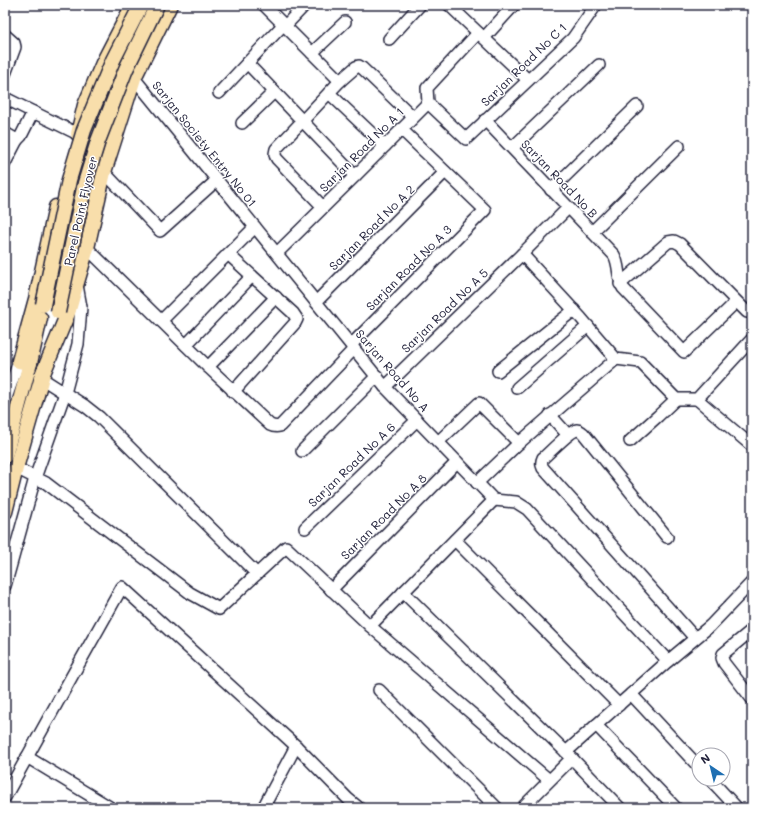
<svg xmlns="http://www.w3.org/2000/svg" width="757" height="813" font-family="Mali,sans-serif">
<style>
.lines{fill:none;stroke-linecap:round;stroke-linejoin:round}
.minor-casing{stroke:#22223b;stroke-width:14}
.major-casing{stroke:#22223b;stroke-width:17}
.minor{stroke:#fff;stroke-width:11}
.major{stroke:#f8deab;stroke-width:14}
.major-bridge-casing{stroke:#22223b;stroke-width:17;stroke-linecap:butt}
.major-bridge{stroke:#f8deab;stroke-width:14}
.labels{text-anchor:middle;stroke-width:3;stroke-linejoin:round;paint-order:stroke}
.street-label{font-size:12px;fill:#22223b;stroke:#fff}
</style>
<rect width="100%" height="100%" fill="#fff"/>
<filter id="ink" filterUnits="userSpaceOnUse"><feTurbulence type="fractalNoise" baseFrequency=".025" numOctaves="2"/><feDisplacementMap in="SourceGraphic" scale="8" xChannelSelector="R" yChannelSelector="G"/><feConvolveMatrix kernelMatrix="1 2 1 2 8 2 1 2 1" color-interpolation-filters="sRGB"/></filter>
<g filter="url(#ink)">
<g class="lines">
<defs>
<g id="minor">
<path d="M 264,5 L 340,81"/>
<path d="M 449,5 L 528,80"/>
<path d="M 285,26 L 305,5"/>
<path d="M 5,35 L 14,43 L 15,47 L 5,74"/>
<path d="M 484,38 L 514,5"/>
<path d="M 389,39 L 420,5"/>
<path d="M 312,53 L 345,22"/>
<path d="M 103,63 L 134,78 L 385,387 L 494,500"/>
<path d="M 247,63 L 355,176"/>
<path d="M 219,93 L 283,25"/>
<path d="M 329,93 L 385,146"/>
<path d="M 5,98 L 33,112"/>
<path d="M 428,103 L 427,88 L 478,33"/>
<path d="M 485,120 L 614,255 C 620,265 617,278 623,288 L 684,352 L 736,302"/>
<path d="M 242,123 L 274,92"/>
<path d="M 5,133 L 17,140 L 21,136 L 33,112 L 78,134"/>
<path d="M 512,148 L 599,65"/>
<path d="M 5,163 L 17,140"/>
<path d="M 104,172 L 160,231 L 217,180"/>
<path d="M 551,190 L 637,106"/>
<path d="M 323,207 L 277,159 C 274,155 275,153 276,149 L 340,81 L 356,67 L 359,66 L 362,68 L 413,117"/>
<path d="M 592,232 L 679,146"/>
<path d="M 87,248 L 208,367 L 270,425 C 274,427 276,427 280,426 L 354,349"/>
<path d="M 277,253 L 355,176 L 428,103 L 466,139 L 573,38 L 596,5"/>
<path d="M 228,254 L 293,313 L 297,319 L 295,323 L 233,392"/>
<path d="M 522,254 L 581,318 L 616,359 L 640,362 L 676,399 L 697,399 L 752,339"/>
<path d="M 620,284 L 668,242 L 674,241 L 680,244 L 747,312"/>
<path d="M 316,302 L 445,172"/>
<path d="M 161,321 L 255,227"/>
<path d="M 186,345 L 252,276"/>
<path d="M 351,345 L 485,210 L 401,129"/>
<path d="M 208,367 L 276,297"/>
<path d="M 498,371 L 574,310"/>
<path d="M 41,378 L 85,406 L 99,417 L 257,574"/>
<path d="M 385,387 L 522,254 L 568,208"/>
<path d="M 517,388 L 588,326"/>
<path d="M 697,399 L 752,446"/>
<path d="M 5,401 L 19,361"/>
<path d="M 550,415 L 568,435"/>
<path d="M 630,441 L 658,416 L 676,399"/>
<path d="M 438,442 L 479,403 L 519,443"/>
<path d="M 302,451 L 377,376"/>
<path d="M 16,468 L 46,483 L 190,593 L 219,609 L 286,547 L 370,626 L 549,780"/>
<path d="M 477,483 L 519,443 L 616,359"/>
<path d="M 494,500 L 516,502 L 527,509 L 668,661"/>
<path d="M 305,528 L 417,420"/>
<path d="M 667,537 L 583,433 C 580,431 580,430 577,430 C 570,431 549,453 543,458 C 541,462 541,464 543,468 L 695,638"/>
<path d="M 455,540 L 619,705"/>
<path d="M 5,586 L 35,478 L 65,393 L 78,344 L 81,307 L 77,285"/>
<path d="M 331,590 L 457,462"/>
<path d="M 403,592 L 566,752 L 620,808"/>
<path d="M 370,626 L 494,500"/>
<path d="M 752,630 L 723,654 L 722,658 L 724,663 L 752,699"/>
<path d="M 379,690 L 497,808"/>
<path d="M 631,694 L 699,767"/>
<path d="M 596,725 L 676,808"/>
<path d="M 566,752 L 668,661 L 710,626 L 752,582"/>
<path d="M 27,757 L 111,808"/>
<path d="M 710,779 L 737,808"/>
<path d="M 5,797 L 72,676 L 122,587 L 296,746 L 348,799 L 359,808"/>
<path d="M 263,808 L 296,746"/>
<path d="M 522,808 L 572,758"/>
</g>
<g id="major">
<path d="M 78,134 L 85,105 L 103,63 L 133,5"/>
<path d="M 30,363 L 19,361 L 36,299 L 56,207"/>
<path d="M 41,378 L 68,313 L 87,248 L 104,172 L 134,78 L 170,5"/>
<path d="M 5,456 L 30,363 L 40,318"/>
<path d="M 5,512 L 16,468 L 44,370"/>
</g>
</defs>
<use href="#minor" class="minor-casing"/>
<use href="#major" class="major-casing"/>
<use href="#minor" class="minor"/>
<use href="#major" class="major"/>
<defs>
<g id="major-bridge">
<path d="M 43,305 L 69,180 L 84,130 L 113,60 L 141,5"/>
<path d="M 58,312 L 85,183 L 98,141 L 126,69 L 157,5"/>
</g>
</defs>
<use href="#major-bridge" class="major-bridge-casing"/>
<use href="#major-bridge" class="major-bridge"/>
</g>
</g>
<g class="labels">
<g class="street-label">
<text transform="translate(524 65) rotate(-44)" y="4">Sarjan Road No C 1</text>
<text transform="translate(204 144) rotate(51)" y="4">Sarjan Society Entry No 01</text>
<text transform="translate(362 150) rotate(-45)" y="4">Sarjan Road No A 1</text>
<text transform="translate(559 179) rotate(46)" y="4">Sarjan Road No B</text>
<text transform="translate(81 211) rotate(-77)" y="4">Parel Point Flyover</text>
<text transform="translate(372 228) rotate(-45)" y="4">Sarjan Road No A 2</text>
<text transform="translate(409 268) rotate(-45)" y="4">Sarjan Road No A 3</text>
<text transform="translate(445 311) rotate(-44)" y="4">Sarjan Road No A 5</text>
<text transform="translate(392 371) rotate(49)" y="4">Sarjan Road No A</text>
<text transform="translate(352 465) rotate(-44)" y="4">Sarjan Road No A 6</text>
<text transform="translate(384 517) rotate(-45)" y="4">Sarjan Road No A 8</text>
</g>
</g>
<rect width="757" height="813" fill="none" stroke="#fff" stroke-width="20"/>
<rect x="10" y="10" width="737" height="793" fill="none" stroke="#22223b" stroke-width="1.5" filter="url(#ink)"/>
<g transform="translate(711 767) rotate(325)"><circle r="19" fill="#ffffff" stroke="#a7a7b1"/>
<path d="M0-3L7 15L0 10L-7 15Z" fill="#1f6fb2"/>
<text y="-6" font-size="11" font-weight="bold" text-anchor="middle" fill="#22223b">N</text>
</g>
</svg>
